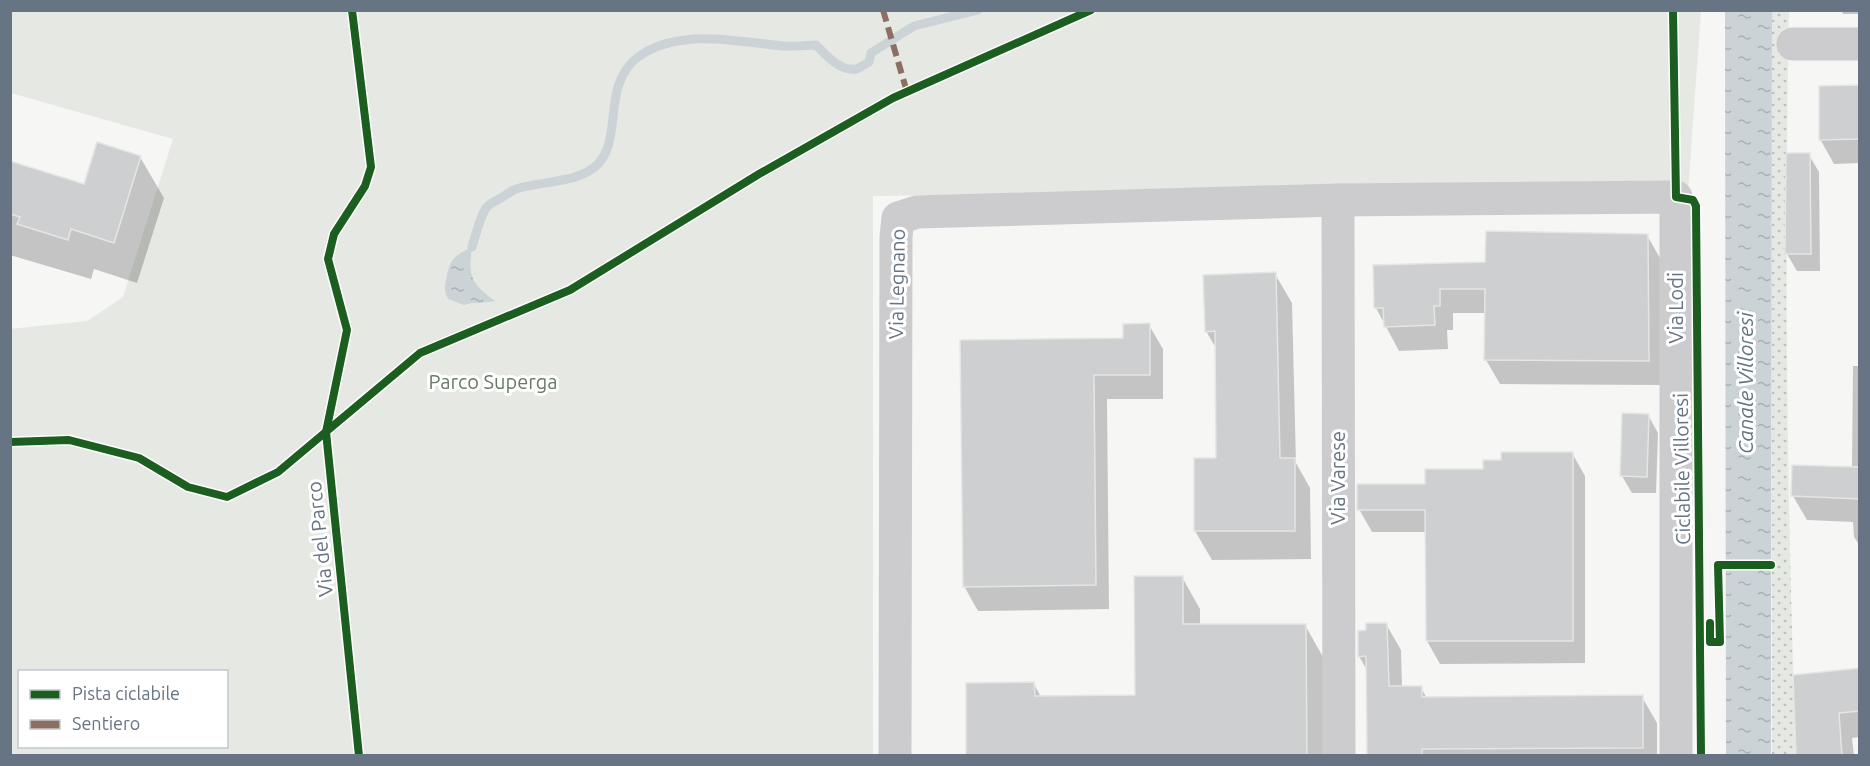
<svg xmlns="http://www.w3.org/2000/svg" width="1870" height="766" font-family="Ubuntu,sans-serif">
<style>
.grass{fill:url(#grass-dots)}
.green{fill:#e5e8e3;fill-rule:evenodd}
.water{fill:url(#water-ripples)}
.shadow{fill:#0003}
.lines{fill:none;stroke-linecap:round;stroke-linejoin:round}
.stream{stroke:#ccd3d6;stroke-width:9}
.building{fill:#cecfd0;stroke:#e5e5e4;stroke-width:1.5}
.street{stroke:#ccccce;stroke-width:33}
.quiet{stroke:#8d6e63;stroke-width:6;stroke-dasharray:12 6;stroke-linecap:butt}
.cycleway-casing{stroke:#fff;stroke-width:11}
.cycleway{stroke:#1b5e20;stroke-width:8}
.labels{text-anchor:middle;stroke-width:6;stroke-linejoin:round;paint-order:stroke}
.street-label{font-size:20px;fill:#677483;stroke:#fff}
.park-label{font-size:20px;fill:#687b66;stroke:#fff}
.water-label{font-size:21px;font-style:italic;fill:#63757f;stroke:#fff}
</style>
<defs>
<pattern id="grass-dots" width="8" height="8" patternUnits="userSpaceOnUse" patternTransform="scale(1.5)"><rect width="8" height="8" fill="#e5e8e3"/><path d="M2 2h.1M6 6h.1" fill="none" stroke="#bdc1bd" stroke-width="1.8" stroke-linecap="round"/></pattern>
<pattern id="water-ripples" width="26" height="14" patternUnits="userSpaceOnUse" patternTransform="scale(1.5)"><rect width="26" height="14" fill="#ccd3d6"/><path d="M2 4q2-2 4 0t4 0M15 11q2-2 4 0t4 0" fill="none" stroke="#a9b0b3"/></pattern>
</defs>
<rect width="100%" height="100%" fill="#f6f6f5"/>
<path class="grass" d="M 1772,11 L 1789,11 C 1784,259 1787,507 1796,756 L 1772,755 Z"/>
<path class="green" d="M 11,11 L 1701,11 L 1688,191 L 1634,186 L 873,196 L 873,755 L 11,755 L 10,329 L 87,321 L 123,297 L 173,139 L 11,93 ZM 20,672 L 226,672 L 226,746 L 20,746 Z"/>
<g class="water">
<path d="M 1725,11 L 1772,11 L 1771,755 L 1726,755 Z"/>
<path d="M 472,247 C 468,277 471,283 495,301 C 484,304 475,301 464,305 L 448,299 C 443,289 445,285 447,275 C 451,257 456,255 472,247 Z"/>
</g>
<g class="shadow">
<path d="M 1841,10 L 1860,10 L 1860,14 L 1843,14 Z"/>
<path d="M 1860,87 L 1860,163 L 1834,164 L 1820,139 Z"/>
<path d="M 1809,155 L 1819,172 L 1820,271 L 1797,271 L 1787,254 Z"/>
<path d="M 140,157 L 164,198 L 137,283 L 94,269 L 91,279 L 10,255 L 10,163 L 85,186 Z"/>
<path d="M 1647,235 L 1661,260 L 1662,385 L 1500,384 L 1486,360 L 1486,313 L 1453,313 L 1453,330 L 1447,330 L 1448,349 L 1399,351 L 1376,308 L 1487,263 Z"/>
<path d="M 1275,274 L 1292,303 L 1296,463 L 1310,488 L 1311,559 L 1212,560 L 1195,531 L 1218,459 L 1217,350 L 1206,331 Z"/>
<path d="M 1149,325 L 1163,349 L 1163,399 L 1107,399 L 1109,609 L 978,611 L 964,586 L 962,341 L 1124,339 Z"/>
<path d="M 1853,366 L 1860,366 L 1860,546 L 1854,537 L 1853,522 L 1807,520 L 1793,496 L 1852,468 Z"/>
<path d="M 1648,415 L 1658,433 L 1656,493 L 1632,493 L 1622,476 Z"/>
<path d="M 1572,453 L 1585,476 L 1585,663 L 1440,664 L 1427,641 L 1427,532 L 1372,532 L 1359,509 L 1427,486 L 1484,470 L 1502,461 Z"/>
<path d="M 1182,577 L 1200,609 L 1200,626 L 1305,625 L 1323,657 L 1324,756 L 967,756 L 1034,684 L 1041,697 L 1136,697 Z"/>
<path d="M 1386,624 L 1401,650 L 1402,688 L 1421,687 L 1427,699 L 1642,697 L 1657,723 L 1657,756 L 1368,756 L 1368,672 L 1359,656 L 1368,632 Z"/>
<path d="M 1860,670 L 1860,737 L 1852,738 L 1854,756 L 1797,756 Z"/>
</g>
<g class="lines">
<path class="stream" d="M 472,247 C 476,235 479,219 486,208 C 490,203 495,201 501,198 C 506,195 511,191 516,189 C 539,182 566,183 587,172 C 629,151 597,88 638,57 C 679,27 737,42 784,46 C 795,47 806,45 816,45 C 826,55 839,71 856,69 C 860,68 865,64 869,62 L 871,53 L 914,26 L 978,10"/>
</g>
<g class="building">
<path d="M 1860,85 L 1860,139 L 1819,140 L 1819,86 Z"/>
<path d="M 97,142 L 141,156 L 114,243 L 71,229 L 68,240 L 17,224 L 20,217 L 10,214 L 10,161 L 84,184 Z"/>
<path d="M 1786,153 L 1810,153 L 1811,254 L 1785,254 Z"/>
<path d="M 1486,231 L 1648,234 L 1649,361 L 1484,360 L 1485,289 L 1440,289 L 1440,306 L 1434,306 L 1435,325 L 1384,327 L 1383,308 L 1374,308 L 1373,265 L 1485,262 Z"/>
<path d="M 1276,272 L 1280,458 L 1295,458 L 1295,531 L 1194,531 L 1194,458 L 1216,458 L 1215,331 L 1205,332 L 1203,275 Z"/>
<path d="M 1150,323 L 1150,375 L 1094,375 L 1096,585 L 963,587 L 960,340 L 1123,338 L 1123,324 Z"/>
<path d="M 1622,413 L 1649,414 L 1647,477 L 1620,476 Z"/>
<path d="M 1501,452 L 1573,452 L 1573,641 L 1426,641 L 1425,510 L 1357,510 L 1357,484 L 1425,484 L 1425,469 L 1483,469 L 1483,460 L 1501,460 Z"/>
<path d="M 1792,465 L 1860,467 L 1860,499 L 1791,496 Z"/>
<path d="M 1134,576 L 1183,576 L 1183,624 L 1306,624 L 1307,756 L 966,756 L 966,683 L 1034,682 L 1035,696 L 1135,695 Z"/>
<path d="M 1366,623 L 1387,623 L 1389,686 L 1422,686 L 1422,697 L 1643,695 L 1643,748 L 1422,749 L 1422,756 L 1367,756 L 1366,656 L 1358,657 L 1358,631 L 1366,630 Z"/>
<path d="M 1860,668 L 1860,711 L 1839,713 L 1842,756 L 1796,756 L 1793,675 Z"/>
</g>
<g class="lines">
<g class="street">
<path d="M 1793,44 L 1860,44"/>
<path d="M 1338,200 L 1339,756"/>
<path d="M 895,756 L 896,237 L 898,218 L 917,212 L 1338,200 L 1676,197 L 1676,756"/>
</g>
<path class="quiet" d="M 883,10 L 907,92"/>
<defs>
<g id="cycleway">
<path d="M 352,10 L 371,167 L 365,186 L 334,234 L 328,259 L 347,330 L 326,432 L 359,756"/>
<path d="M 1673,10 L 1676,197 L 1693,200 L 1696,206 L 1701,756"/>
<path d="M 10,442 L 69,440 L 139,458 L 188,487 L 227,497 L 278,472 L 420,353 L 570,290 L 759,174 L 893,98 L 1091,10"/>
<path d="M 1710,623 L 1710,642 L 1720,642 L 1718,565 L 1771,565"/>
</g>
</defs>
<use href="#cycleway" class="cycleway-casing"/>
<use href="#cycleway" class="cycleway"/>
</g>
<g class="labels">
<g class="street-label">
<text transform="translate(897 284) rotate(-89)" y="7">Via Legnano</text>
<text transform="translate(1676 308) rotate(-90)" y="7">Via Lodi</text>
<text transform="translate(1682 469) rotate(-91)" y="7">Ciclabile Villoresi</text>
<text transform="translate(1338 478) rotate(-90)" y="7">Via Varese</text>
<text transform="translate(320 539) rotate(-96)" y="7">Via del Parco</text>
</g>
<g class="park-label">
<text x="493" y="389">Parco Superga</text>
</g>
<g class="water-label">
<text transform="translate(1746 383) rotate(-90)" y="7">Canale Villoresi</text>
</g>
</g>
<rect width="1870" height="766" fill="none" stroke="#677483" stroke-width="24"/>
<rect x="18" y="670" width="210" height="78" fill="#ffffff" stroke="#c2c7cd" stroke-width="1.5"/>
<rect x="30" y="690" width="30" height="9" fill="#1b5e20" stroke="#c2c7cd" stroke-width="1.5"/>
<text x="72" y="700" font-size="18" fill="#677483">Pista ciclabile</text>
<rect x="30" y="720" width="30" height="9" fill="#8d6e63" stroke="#c2c7cd" stroke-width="1.5"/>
<text x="72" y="730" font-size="18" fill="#677483">Sentiero</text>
</svg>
